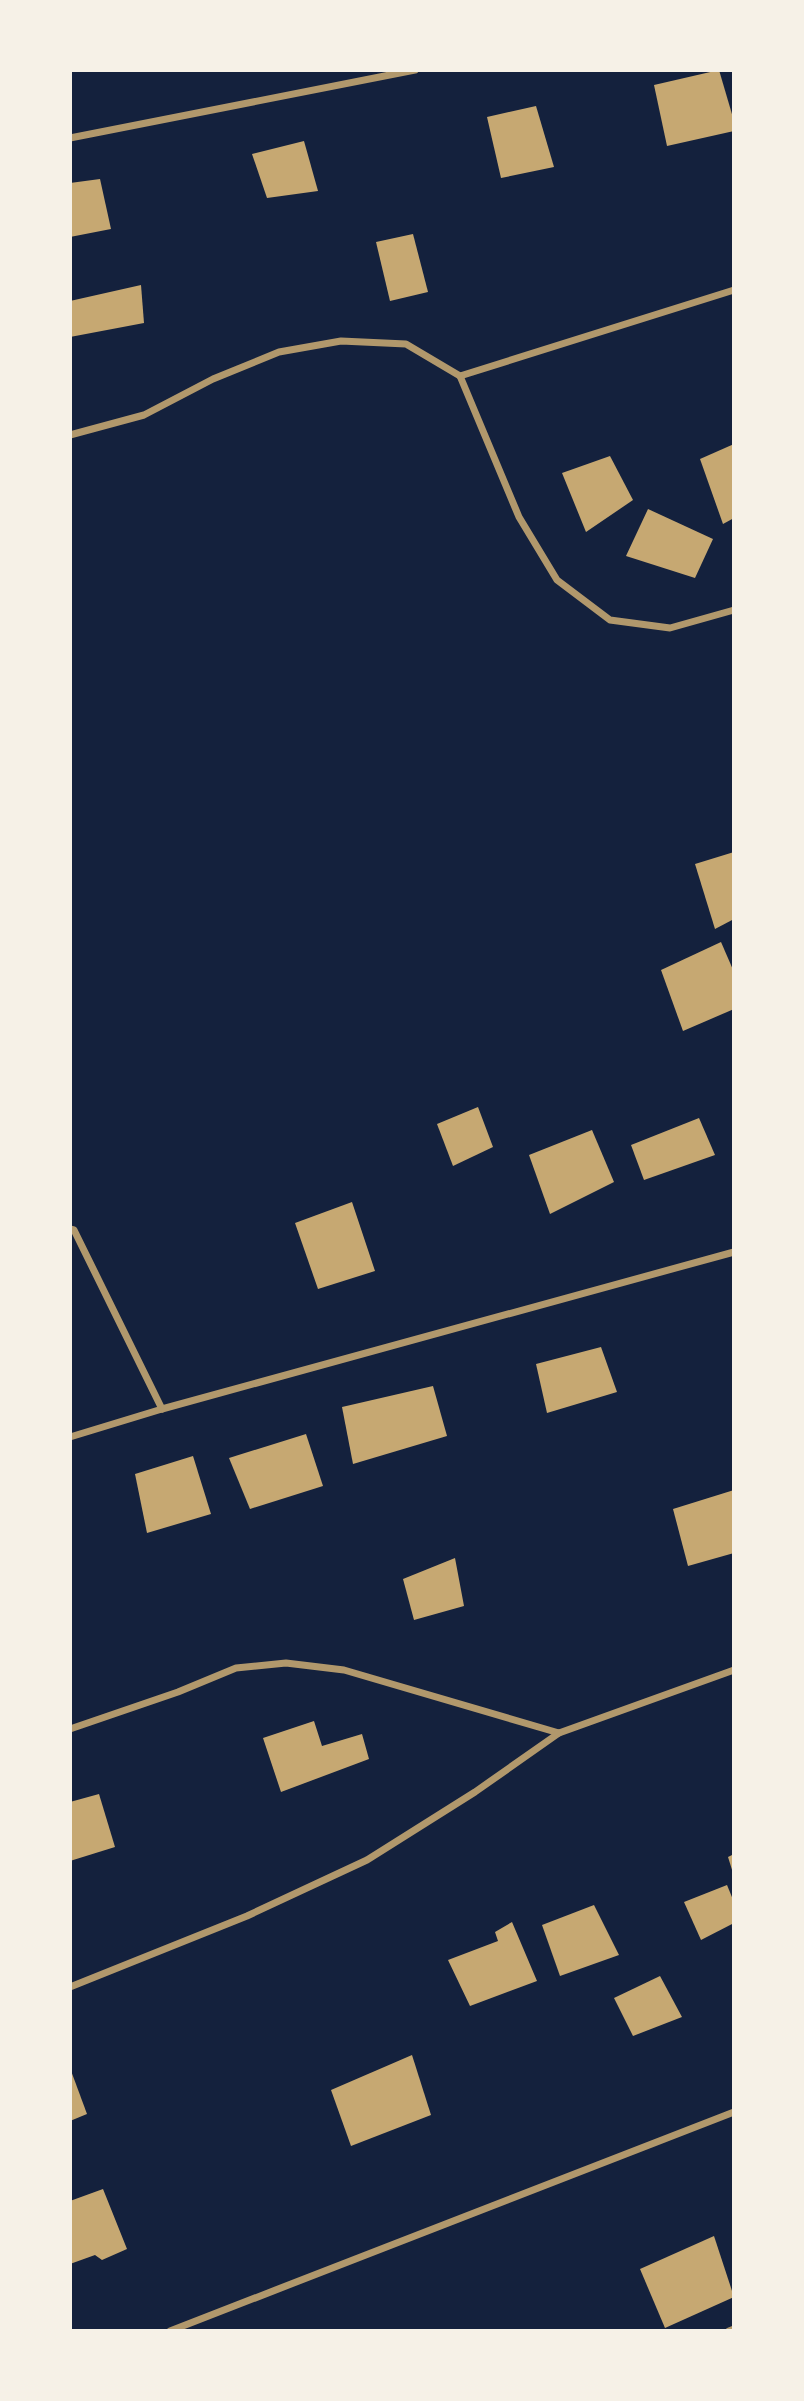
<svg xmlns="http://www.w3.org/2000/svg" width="804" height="2401" font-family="'Fira Sans',sans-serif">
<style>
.building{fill:#c6a872}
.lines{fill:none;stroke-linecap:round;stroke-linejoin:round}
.minor{stroke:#b1986c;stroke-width:7}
</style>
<rect width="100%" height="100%" fill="#14213d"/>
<g class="building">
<path d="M 719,70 L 734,121 L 734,131 L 667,146 L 654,85 Z"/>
<path d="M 536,106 L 554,167 L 501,178 L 487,117 Z"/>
<path d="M 304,141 L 318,191 L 267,198 L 252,154 Z"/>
<path d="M 100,179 L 111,229 L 70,237 L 70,183 Z"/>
<path d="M 413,234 L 428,292 L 390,301 L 376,242 Z"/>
<path d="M 141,285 L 144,323 L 70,337 L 70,301 Z"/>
<path d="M 734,444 L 734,518 L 723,524 L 700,459 Z"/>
<path d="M 610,456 L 633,500 L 586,532 L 562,473 Z"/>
<path d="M 648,509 L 713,539 L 695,578 L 626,556 Z"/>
<path d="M 734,852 L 734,919 L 715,929 L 695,864 Z"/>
<path d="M 721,942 L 734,972 L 734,1009 L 683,1031 L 661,970 Z"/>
<path d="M 478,1107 L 493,1147 L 453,1166 L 437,1124 Z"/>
<path d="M 699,1118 L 715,1155 L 644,1180 L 631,1145 Z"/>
<path d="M 592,1130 L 614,1182 L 550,1214 L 529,1155 Z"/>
<path d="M 352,1202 L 375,1271 L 318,1289 L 295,1223 Z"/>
<path d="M 601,1347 L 617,1392 L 547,1413 L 536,1364 Z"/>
<path d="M 433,1386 L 447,1436 L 353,1464 L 342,1407 Z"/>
<path d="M 306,1434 L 323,1486 L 250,1509 L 229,1458 Z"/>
<path d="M 193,1456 L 211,1514 L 147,1533 L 135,1474 Z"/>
<path d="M 734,1490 L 734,1553 L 688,1566 L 673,1509 Z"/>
<path d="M 455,1558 L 464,1606 L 414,1620 L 403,1579 Z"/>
<path d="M 314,1721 L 322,1746 L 362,1734 L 369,1759 L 281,1792 L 263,1738 Z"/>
<path d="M 99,1794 L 115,1847 L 70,1861 L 70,1802 Z"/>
<path d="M 734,1854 L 734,1873 L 733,1873 L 728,1857 Z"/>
<path d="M 727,1885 L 734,1902 L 734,1923 L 701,1940 L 684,1902 Z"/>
<path d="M 594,1905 L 619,1955 L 560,1976 L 542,1925 Z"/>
<path d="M 512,1922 L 537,1981 L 470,2006 L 448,1960 L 498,1941 L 495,1932 Z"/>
<path d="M 660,1976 L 682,2017 L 633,2036 L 614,1998 Z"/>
<path d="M 412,2055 L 431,2115 L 351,2146 L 331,2090 Z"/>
<path d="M 70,2068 L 87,2114 L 70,2121 Z"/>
<path d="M 103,2189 L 127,2249 L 102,2260 L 95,2255 L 70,2264 L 70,2201 Z"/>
<path d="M 714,2236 L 734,2297 L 665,2328 L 640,2269 Z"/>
</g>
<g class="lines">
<g class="minor">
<path d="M 70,138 L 415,70"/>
<path d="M 460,376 L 734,290"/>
<path d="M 70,435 L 144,415 L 213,379 L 279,352 L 341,341 L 406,344 L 460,376 L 519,517 L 557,580 L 610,620 L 670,628 L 734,610"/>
<path d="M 70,1229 L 74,1230 L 162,1409"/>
<path d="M 70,1437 L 162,1409 L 734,1252"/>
<path d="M 70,1729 L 178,1692 L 236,1668 L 286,1663 L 344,1670 L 559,1733 L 734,1670"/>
<path d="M 70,1987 L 247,1916 L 367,1860 L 475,1792 L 559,1733"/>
<path d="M 170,2331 L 734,2112"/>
<path d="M 729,2331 L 734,2329"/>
</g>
</g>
<rect width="804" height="2401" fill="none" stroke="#f6f1e7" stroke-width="144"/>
</svg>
